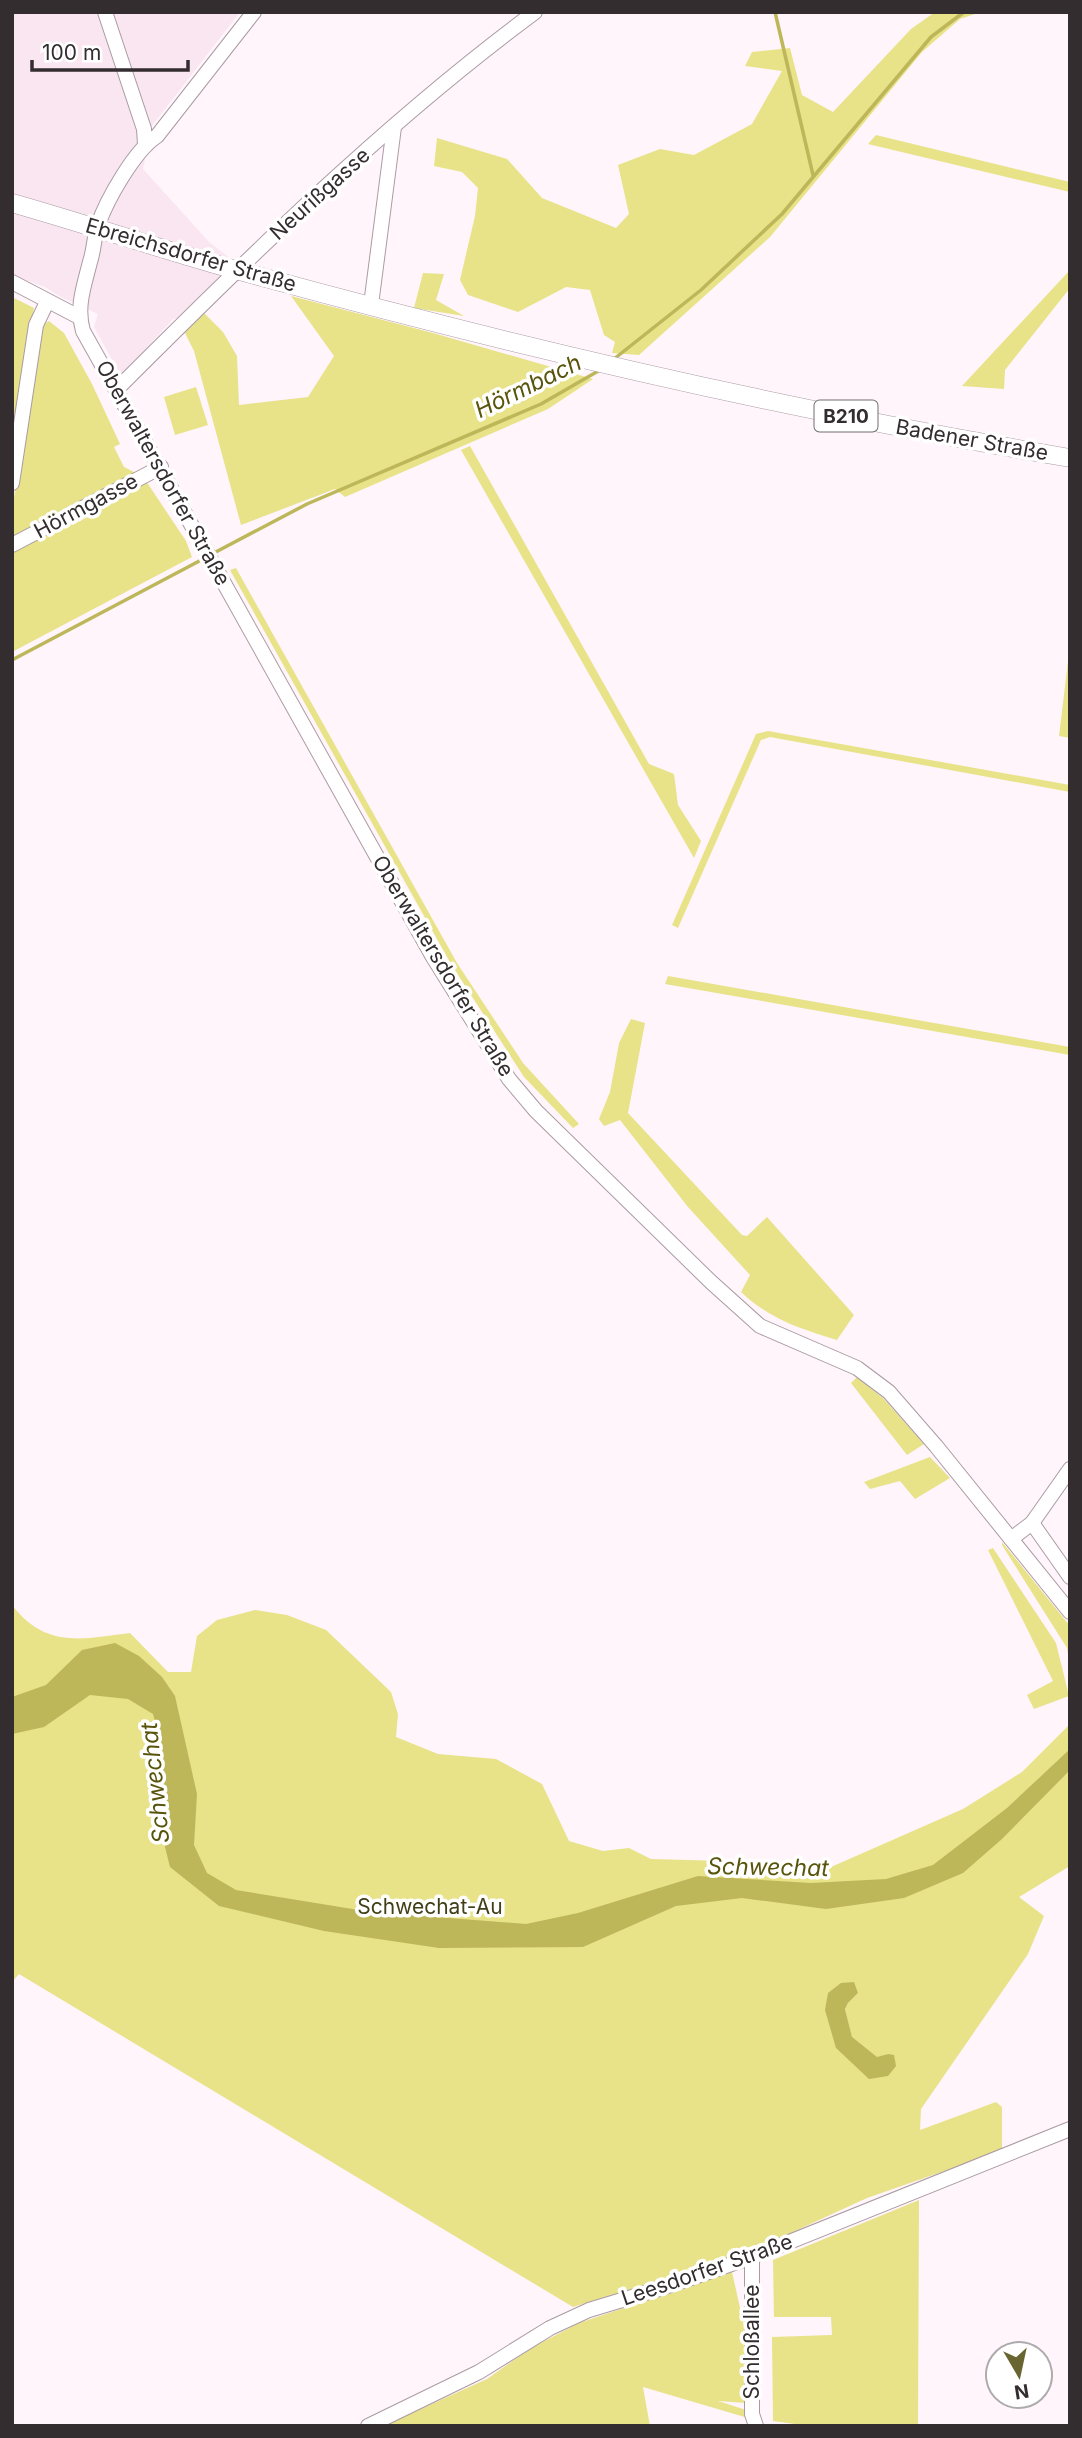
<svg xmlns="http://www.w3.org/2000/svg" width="1082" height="2438" font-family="Inter,sans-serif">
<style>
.built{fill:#f9e6f0}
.green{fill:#e8e288;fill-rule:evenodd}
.water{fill:#bdb75a}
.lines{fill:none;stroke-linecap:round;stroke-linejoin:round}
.stream{stroke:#bdb75a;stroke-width:3.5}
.minor-casing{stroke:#aa9ba3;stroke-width:16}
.major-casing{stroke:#aa9ba3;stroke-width:19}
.minor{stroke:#fff;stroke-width:14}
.major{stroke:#fff;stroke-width:18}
.labels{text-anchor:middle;stroke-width:7;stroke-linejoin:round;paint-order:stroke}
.shield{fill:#fff;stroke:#706c6e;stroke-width:2}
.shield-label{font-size:19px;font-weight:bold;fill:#332d30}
.street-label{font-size:21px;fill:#332d30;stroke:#fff}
.park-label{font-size:21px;fill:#423f17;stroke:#fff}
.water-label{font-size:23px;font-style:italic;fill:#59540b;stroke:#fff}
</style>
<rect width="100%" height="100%" fill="#fff5fb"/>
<path class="built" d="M 12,12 L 102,12 L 104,16 L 115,12 L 240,12 L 151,127 L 143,169 L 209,242 L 245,270 L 203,312 L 173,319 L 124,373 L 119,372 L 94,327 L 98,314 L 61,297 L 45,287 L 12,275 Z"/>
<g class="green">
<path d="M 935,12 L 981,12 L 960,19 L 922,52 L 770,237 L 639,355 L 612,353 L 615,342 L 604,335 L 590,290 L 566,287 L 518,312 L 468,295 L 460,280 L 475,216 L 478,188 L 462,172 L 434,166 L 437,138 L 507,159 L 542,198 L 616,228 L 629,214 L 618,165 L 660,149 L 694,155 L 752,124 L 782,71 L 745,66 L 752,52 L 790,48 L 802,95 L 833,112 L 911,29 Z"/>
<path d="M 876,135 L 1070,182 L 1070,192 L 868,144 Z"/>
<path d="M 1070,270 L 1070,288 L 1005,370 L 1004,389 L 962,386 Z"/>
<path d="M 423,273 L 444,274 L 436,300 L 464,316 L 414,308 Z"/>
<path d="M 291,296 L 433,333 L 593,379 L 548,409 L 345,497 L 335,489 L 241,525 L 194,351 L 184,331 L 203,312 L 223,332 L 237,356 L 239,405 L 308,397 L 334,356 Z"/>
<path d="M 12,297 L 34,308 L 12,444 Z"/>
<path d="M 49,321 L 64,333 L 92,384 L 120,444 L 114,447 L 124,467 L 136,473 L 13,538 L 12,510 L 42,325 Z"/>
<path d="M 196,387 L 208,425 L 175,435 L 164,397 Z"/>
<path d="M 470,446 L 649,764 L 674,774 L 678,805 L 701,841 L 694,858 L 461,450 Z"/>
<path d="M 146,481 L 186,541 L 192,557 L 12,652 L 12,551 Z"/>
<path d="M 236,568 L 457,963 L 523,1063 L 579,1124 L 573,1128 L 524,1077 L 451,964 L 230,570 Z"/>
<path d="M 1070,645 L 1070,738 L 1059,736 Z"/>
<path d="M 768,731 L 1070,785 L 1070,792 L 770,737 L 761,740 L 678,928 L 672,925 L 756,734 Z"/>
<path d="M 668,976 L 1070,1047 L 1070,1055 L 665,984 Z"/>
<path d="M 631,1019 L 645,1023 L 628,1113 L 742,1235 L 747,1236 L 767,1217 L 854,1315 L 837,1340 C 799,1328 771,1320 741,1292 L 750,1275 L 688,1207 L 620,1120 L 604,1126 L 599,1119 L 610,1092 L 619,1043 Z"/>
<path d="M 857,1377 L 884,1399 L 924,1444 L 907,1455 L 851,1383 Z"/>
<path d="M 930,1457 L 950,1478 L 915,1499 L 900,1481 L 870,1489 L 864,1482 Z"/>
<path d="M 1002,1542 L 1070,1626 L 1070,1666 L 1067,1648 L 1002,1545 Z"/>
<path d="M 993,1548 L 1056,1643 L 1069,1696 L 1034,1709 L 1027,1695 L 1053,1681 L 988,1550 Z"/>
<path d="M 12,1605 C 46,1649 82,1639 130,1633 L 168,1672 L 191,1672 L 197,1636 L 217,1620 L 255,1610 L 287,1615 L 326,1630 L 391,1692 L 398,1714 L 396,1737 L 438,1754 L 496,1759 L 542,1784 L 569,1841 L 603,1851 L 629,1848 L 651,1859 L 724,1861 L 793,1874 L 831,1867 L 963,1809 L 1022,1772 L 1070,1724 L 1070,1866 L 1019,1897 L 1044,1916 L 1028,1954 L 921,2109 L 920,2130 L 996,2102 L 1002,2107 L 1002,2151 L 867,2198 L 747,2253 L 573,2307 L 19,1974 L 12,1982 ZM 828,1993 L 858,1993 L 848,2003 L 845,2009 L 852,2038 L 878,2058 L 888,2054 L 869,2079 Z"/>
<path d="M 919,2200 L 918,2426 L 809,2426 L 773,2421 L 772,2337 L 832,2335 L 831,2317 L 774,2317 L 773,2260 Z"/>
<path d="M 732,2272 L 745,2330 L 746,2403 L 718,2401 L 746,2410 L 748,2418 L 643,2387 L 650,2426 L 383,2426 L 487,2379 L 531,2348 L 579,2323 Z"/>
</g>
<g class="water">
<path d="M 115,1643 L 139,1656 L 162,1677 L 175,1696 L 197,1794 L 194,1845 L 207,1873 L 236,1890 L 371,1912 L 526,1924 L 578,1913 L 698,1876 L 811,1883 L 886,1879 L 933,1865 L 1007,1808 L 1070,1749 L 1070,1770 L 1002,1839 L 963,1873 L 904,1898 L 826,1909 L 742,1898 L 676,1906 L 583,1947 L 439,1948 L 324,1931 L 219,1906 L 170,1867 L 162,1835 L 162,1748 L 153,1714 L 128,1699 L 90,1695 L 44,1727 L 12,1734 L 12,1697 L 46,1685 L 82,1650 Z"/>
<path d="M 854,1982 L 858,1993 L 848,2003 L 845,2009 L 852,2037 L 877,2057 L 888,2054 L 894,2055 L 896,2066 L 888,2076 L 869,2079 L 836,2048 L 825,2010 L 828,1993 L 841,1983 Z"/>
</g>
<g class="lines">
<g class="stream">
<path d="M 775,12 L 813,175"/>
<path d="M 614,359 L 701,290 L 782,214 L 931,37 L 964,12"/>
<path d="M 212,554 L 307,504 L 541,404 L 600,370"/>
<path d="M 12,660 L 205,558"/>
</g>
<defs>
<g id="minor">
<path d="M 105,12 L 144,129 L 145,144"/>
<path d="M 254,12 L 157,136 C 135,150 107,199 98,225 C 94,237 94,250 90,262 C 84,286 76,307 83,331 L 433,957 L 509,1079 L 536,1111 L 711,1282 L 760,1326 L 857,1368 L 889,1392 L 936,1446 L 1070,1612"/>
<path d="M 12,282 L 79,317"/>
<path d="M 371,305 L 394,127"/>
<path d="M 117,389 C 248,258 385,123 535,12"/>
<path d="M 12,483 L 36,325 L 47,302"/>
<path d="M 12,545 L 161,467"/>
<path d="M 1032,1523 L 1070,1469"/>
<path d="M 1011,1539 L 1032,1523 L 1070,1577"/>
<path d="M 752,2257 L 752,2414 L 756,2426"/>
<path d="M 368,2426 L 479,2372 L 550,2328 L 589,2310 L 665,2287 L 752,2257 L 1070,2129"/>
</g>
<path id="major" d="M 12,203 C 79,222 145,244 211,263 C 494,342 780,409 1070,458"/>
</defs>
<use href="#minor" class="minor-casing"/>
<use href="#major" class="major-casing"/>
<use href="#minor" class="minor"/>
<use href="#major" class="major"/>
</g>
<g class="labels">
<rect class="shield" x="814.5" y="400.5" width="63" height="31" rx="5"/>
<g class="shield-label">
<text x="846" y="423">B210</text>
</g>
<g class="street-label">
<text transform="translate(320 194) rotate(-42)" y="7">Neurißgasse</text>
<text transform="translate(191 255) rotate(16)" y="7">Ebreichsdorfer Straße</text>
<text transform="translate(972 440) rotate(10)" y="7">Badener Straße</text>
<text transform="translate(163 473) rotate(61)" y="7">Oberwaltersdorfer Straße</text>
<text transform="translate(86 506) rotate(-28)" y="7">Hörmgasse</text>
<text transform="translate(443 966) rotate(59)" y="7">Oberwaltersdorfer Straße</text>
<text transform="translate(707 2270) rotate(-19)" y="7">Leesdorfer Straße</text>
<text transform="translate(752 2342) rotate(-90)" y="7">Schloßallee</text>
</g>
<g class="park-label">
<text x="430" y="1914">Schwechat-Au</text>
</g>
<g class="water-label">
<text transform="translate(528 386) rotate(-26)" y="8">Hörmbach</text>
<text transform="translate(155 1783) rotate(-96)" y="8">Schwechat</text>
<text transform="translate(768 1867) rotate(1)" y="8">Schwechat</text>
</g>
</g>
<rect width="1082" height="2438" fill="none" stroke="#332d30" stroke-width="28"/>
<g transform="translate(1019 2375) rotate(171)"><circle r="33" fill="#ffffff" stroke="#adabac" stroke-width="2"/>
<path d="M0-5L12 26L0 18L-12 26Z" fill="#696531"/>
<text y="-10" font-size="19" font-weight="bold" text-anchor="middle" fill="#332d30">N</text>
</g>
<path d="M32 60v10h156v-10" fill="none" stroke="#332d30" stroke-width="3.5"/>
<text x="42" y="60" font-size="21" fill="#332d30" stroke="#ffffff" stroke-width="5" paint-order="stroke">100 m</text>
</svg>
